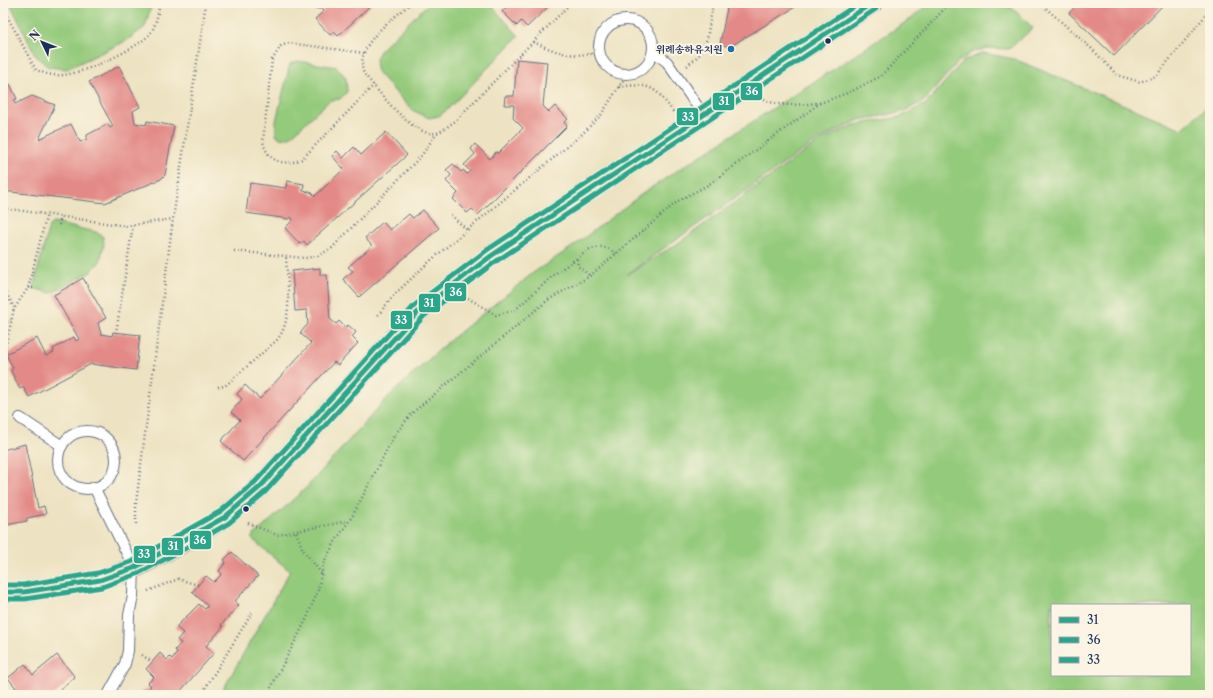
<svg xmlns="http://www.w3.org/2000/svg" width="1213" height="698" font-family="'Libre Caslon Text','Noto Serif KR',serif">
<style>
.green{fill:#94ca7b;stroke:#587c6c;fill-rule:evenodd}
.building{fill:#e38a88}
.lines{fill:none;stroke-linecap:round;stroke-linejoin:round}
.service-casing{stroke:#646e81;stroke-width:12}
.minor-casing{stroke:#646e81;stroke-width:22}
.path{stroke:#646e81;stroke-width:2.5;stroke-dasharray:1 3;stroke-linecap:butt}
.service{stroke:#fff;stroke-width:10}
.minor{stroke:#fff;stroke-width:20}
.bus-1-casing{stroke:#fcf5e5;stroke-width:8}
.bus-2-casing{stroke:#fcf5e5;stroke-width:8}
.bus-3-casing{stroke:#fcf5e5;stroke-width:8}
.bus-1{stroke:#2da58a;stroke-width:5}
.bus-2{stroke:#2da58a;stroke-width:5}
.bus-3{stroke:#2da58a;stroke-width:5}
.bus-dot{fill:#1b2f5e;stroke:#fcf5e5;stroke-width:1.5}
.poi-dot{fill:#1f6fb2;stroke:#fcf5e5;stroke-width:1.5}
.labels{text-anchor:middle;stroke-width:4;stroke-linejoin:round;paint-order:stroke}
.poi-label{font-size:10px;font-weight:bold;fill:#1b2f5e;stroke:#fcf5e5;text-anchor:end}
.line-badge{stroke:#fcf5e5;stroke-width:1.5}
.badge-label{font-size:11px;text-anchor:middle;font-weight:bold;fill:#fff}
</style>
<rect width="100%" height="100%" fill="#fcf5e5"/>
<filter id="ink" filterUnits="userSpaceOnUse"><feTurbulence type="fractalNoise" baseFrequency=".025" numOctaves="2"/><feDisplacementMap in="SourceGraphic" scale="8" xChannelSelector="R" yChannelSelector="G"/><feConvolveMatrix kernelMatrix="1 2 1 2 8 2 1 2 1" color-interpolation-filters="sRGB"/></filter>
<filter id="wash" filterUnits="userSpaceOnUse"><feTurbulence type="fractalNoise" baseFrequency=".012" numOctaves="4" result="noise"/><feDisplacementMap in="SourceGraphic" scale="16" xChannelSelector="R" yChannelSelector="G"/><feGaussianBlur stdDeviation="0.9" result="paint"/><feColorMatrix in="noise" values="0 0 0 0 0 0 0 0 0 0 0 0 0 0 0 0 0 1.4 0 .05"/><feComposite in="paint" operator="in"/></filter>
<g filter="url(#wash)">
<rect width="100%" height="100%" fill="#ede2c1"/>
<g class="green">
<path d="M 10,3 L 152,3 L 145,27 L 126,41 L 67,69 L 48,67 L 35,55 Z"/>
<path d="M 429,3 L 489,3 L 519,36 L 449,108 L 439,116 L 429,118 L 412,110 L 378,73 C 373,64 376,58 381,49 Z"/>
<path d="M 929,3 L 1007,3 L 1033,28 L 1009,49 L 989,48 L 974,51 L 958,62 L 924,101 L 902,112 L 859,120 L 819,139 L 626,275 L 677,244 L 821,140 L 854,125 L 900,117 L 926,104 L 963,61 L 983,53 L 1014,59 L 1182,129 L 1210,104 L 1210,695 L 220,695 L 290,571 L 251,538 L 307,487 L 388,397 L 449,341 L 533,273 L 572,247 L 646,191 L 912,18 ZM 1052,605 L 1190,605 L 1190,675 L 1052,675 Z"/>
<path d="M 298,61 L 337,67 L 346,78 L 347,92 L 340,99 L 330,100 L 290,137 L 282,139 L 276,135 L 276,121 L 290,64 Z"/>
<path d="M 53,223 L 96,232 L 103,237 L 104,244 L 100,261 L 91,272 L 51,293 L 33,288 L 49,226 Z"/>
</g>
<g id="blocks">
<g class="building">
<path d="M 277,3 L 373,3 L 338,36 L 334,32 L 330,35 L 315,19 L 324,11 L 321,8 L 320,9 Z"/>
<path d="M 505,3 L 552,3 L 527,27 L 521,21 L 517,26 L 502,11 L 508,6 Z"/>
<path d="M 728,3 L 802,3 L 729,47 L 720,44 Z"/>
<path d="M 1079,3 L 1165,3 L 1114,56 L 1069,13 Z"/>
<path d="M 517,59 L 547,62 L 543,106 L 549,112 L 555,106 L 568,119 L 564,122 L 567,126 L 478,215 L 472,209 L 467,213 L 453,199 L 458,193 L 446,181 L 451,175 L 446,170 L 453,164 L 461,172 L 463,170 L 467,174 L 470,171 L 464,165 L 475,154 L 471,149 L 475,144 L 490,159 L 496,152 L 498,153 L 523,128 L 513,118 L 514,105 L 504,105 L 505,96 L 514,96 Z"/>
<path d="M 119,66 L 140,107 L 133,111 L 135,123 L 146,125 L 147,121 L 174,126 L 165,175 L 161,179 L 105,203 L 3,191 L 3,77 L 7,85 L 10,84 L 17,99 L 14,100 L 15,104 L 32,96 L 55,105 L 39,139 L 71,124 L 80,142 L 87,139 L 87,135 L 108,124 L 110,128 L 113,126 L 89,82 Z"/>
<path d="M 386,132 L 407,155 L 307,245 L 304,241 L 300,244 L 285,228 L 293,220 L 291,217 L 289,219 L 246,213 L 250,183 L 286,188 L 287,181 L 304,184 L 303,191 L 311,192 L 315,196 L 344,169 L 332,156 L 337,151 L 343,158 L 354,147 L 361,155 Z"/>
<path d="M 423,210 L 439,228 L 359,297 L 343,279 L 353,271 L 348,267 L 372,246 L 365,238 L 383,222 L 390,230 L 409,214 L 413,218 Z"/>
<path d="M 320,268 L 320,275 L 327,275 L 330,319 L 336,324 L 339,321 L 345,327 L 348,325 L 356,332 L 352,337 L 358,343 L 338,365 L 334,362 L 243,461 L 221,441 L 240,420 L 231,412 L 242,399 L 237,394 L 245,385 L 260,399 L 311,343 L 300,333 L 308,324 L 307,310 L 295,311 L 292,271 Z"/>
<path d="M 83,278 L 106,318 L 98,323 L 101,334 L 112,336 L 113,332 L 140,335 L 136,370 L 91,364 L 29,397 L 23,387 L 20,389 L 11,371 L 13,368 L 6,354 L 37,338 L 46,356 L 54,352 L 53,349 L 74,337 L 76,341 L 79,339 L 54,295 Z"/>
<path d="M 25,444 L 38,508 L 44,506 L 46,514 L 27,518 L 27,521 L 6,525 L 3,518 L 3,450 Z"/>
<path d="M 232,552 L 258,576 L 235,601 L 239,605 L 221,625 L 223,627 L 206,646 L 214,653 L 177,695 L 139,695 L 145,689 L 147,690 L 151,686 L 148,683 L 154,677 L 146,669 L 160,653 L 167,660 L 170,657 L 172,659 L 177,652 L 175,650 L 181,643 L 177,640 L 183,633 L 176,627 L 199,604 L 205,609 L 208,606 L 192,592 L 206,576 L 214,582 L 222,574 L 219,571 L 226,562 L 224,560 Z"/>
<path d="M 57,655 L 75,677 L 54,695 L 8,695 L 16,688 L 8,678 L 25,664 L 33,675 Z"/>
</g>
</g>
</g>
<g filter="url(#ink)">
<use href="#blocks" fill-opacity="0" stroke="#646e81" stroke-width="1"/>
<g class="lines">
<defs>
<g id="service">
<circle cx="626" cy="47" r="27"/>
<path d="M 653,51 L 667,62 L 704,116"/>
<path d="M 20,418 L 62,446"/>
<circle cx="87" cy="460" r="29"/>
<path d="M 94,487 L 134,568 L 133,596 L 129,615 L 128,651 L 125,664 L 108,695"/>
</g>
<path id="minor" d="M 3,592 L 24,592 L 100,580 L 134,568 L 185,541 L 225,517 L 260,487 L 419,311 L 491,256 L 872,3"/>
</defs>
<use href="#service" class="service-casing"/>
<use href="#minor" class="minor-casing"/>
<g class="path">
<path d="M 411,3 C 392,20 353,45 364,74 C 378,90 413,138 436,133 C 442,132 449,125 454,122 L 571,3"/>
<path d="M 1040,3 L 1092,49 L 1117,75 L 1140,82 L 1156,76 L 1210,10"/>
<path d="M 3,16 L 7,16 L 36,70 C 42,72 48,75 54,75 C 74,79 135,50 149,35 C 156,27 158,13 160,3"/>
<path d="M 533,42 C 562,54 567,57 599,53"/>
<path d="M 364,53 L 289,43 L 281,46 L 272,60 L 263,141 C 267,162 284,167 302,159 L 374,85"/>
<path d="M 687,66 L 699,55 L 707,39 L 713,3"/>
<path d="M 619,87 C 651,82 656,88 674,113"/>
<path d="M 764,99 C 778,108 803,104 820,103"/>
<path d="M 3,208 L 126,226 L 173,219"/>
<path d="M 451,215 L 467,230"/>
<path d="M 59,225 L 61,217"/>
<path d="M 234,251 L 305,258 L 318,256 L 332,248 L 422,155 L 436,134"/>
<path d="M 577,259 L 578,266 L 590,276"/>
<path d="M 3,286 L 14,308"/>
<path d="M 28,288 L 33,288"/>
<path d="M 468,298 L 496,315 L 515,310 L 556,273 L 590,249 L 601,247 L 609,249 L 617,254"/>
<path d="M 378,315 L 394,295 L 430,261 L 581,135 L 601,115 L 627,74"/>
<path d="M 3,323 L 11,320"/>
<path d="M 116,333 L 133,225"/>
<path d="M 3,358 L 14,309 L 28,288 L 47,214"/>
<path d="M 218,387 L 225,386 L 277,340 C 294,319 287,282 286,256"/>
<path d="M 248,523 L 277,535 L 348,521"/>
<path d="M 136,524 L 136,503 L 173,219 L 206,3"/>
<path d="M 296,532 L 303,550 L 322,574"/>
<path d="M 148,591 L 178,579 L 198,585"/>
<path d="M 142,655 L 152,662"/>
<path d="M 201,695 L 252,613"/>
<path d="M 267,695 L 306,620 L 318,590 L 324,562 L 335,542 L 353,515 L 394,436 L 412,413 L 548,300 L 590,276 L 678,201 L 708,185 L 820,103 L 850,92 L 881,76 L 950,3"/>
</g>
<use href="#service" class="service"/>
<use href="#minor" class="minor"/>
<defs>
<path id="bus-1" d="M 3,592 L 24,592 L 100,580 L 134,568 L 225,517 L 260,487 L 419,311 L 491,256 L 872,3"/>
<path id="bus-2" d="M 3,599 L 25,599 L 102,587 L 137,574 L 188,547 L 229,523 L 265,492 L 424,316 L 495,262 L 876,9"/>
<path id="bus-3" d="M 3,585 L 23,585 L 98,573 L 131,562 L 221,511 L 255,482 L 415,305 L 487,250 L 859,3"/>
</defs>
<use href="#bus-1" class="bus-1-casing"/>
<use href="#bus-2" class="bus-2-casing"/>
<use href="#bus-3" class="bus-3-casing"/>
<use href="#bus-1" class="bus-1"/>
<use href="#bus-2" class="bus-2"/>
<use href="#bus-3" class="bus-3"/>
</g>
</g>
<g class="bus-dot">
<circle cx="828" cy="41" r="3.5"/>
<circle cx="246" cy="509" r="3.5"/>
</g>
<circle class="poi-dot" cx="731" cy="49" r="4"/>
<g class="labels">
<g class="poi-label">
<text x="723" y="53">위례송하유치원</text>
</g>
</g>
<g class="line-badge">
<rect x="740" y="82" width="23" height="19" rx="4" fill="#2da58a"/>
<rect x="712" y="92" width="23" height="19" rx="4" fill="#2da58a"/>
<rect x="676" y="107" width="23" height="19" rx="4" fill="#2da58a"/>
<rect x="444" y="282" width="23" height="20" rx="4" fill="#2da58a"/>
<rect x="418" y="293" width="23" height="20" rx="4" fill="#2da58a"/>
<rect x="390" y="310" width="23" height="20" rx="4" fill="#2da58a"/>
<rect x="189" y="530" width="23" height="20" rx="4" fill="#2da58a"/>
<rect x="161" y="537" width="23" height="19" rx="4" fill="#2da58a"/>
<rect x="133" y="545" width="23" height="19" rx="4" fill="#2da58a"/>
</g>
<g class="badge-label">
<text x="752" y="95">36</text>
<text x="724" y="105">31</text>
<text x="688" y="121">33</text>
<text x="456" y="296">36</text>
<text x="429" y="307">31</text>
<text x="401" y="324">33</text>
<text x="200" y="544">36</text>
<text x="173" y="550">31</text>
<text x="144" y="558">33</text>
</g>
<rect width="1213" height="698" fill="none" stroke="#fcf5e5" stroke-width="16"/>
<rect x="1051" y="604" width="140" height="72" fill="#fcf5e5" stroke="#a2a6af"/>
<rect x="1059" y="617" width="20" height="6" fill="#2da58a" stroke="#a2a6af"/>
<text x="1087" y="624" font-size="12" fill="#1b2f5e">31</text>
<rect x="1059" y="637" width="20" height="6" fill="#2da58a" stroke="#a2a6af"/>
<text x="1087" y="644" font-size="12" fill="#1b2f5e">36</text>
<rect x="1059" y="657" width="20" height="6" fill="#2da58a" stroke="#a2a6af"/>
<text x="1087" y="664" font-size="12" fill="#1b2f5e">33</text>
<g transform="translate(42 42) rotate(313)" stroke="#fcf5e5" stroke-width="3" paint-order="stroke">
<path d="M0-3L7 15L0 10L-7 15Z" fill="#1b2f5e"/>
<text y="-6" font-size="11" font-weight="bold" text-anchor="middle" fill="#1b2f5e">N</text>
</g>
</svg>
